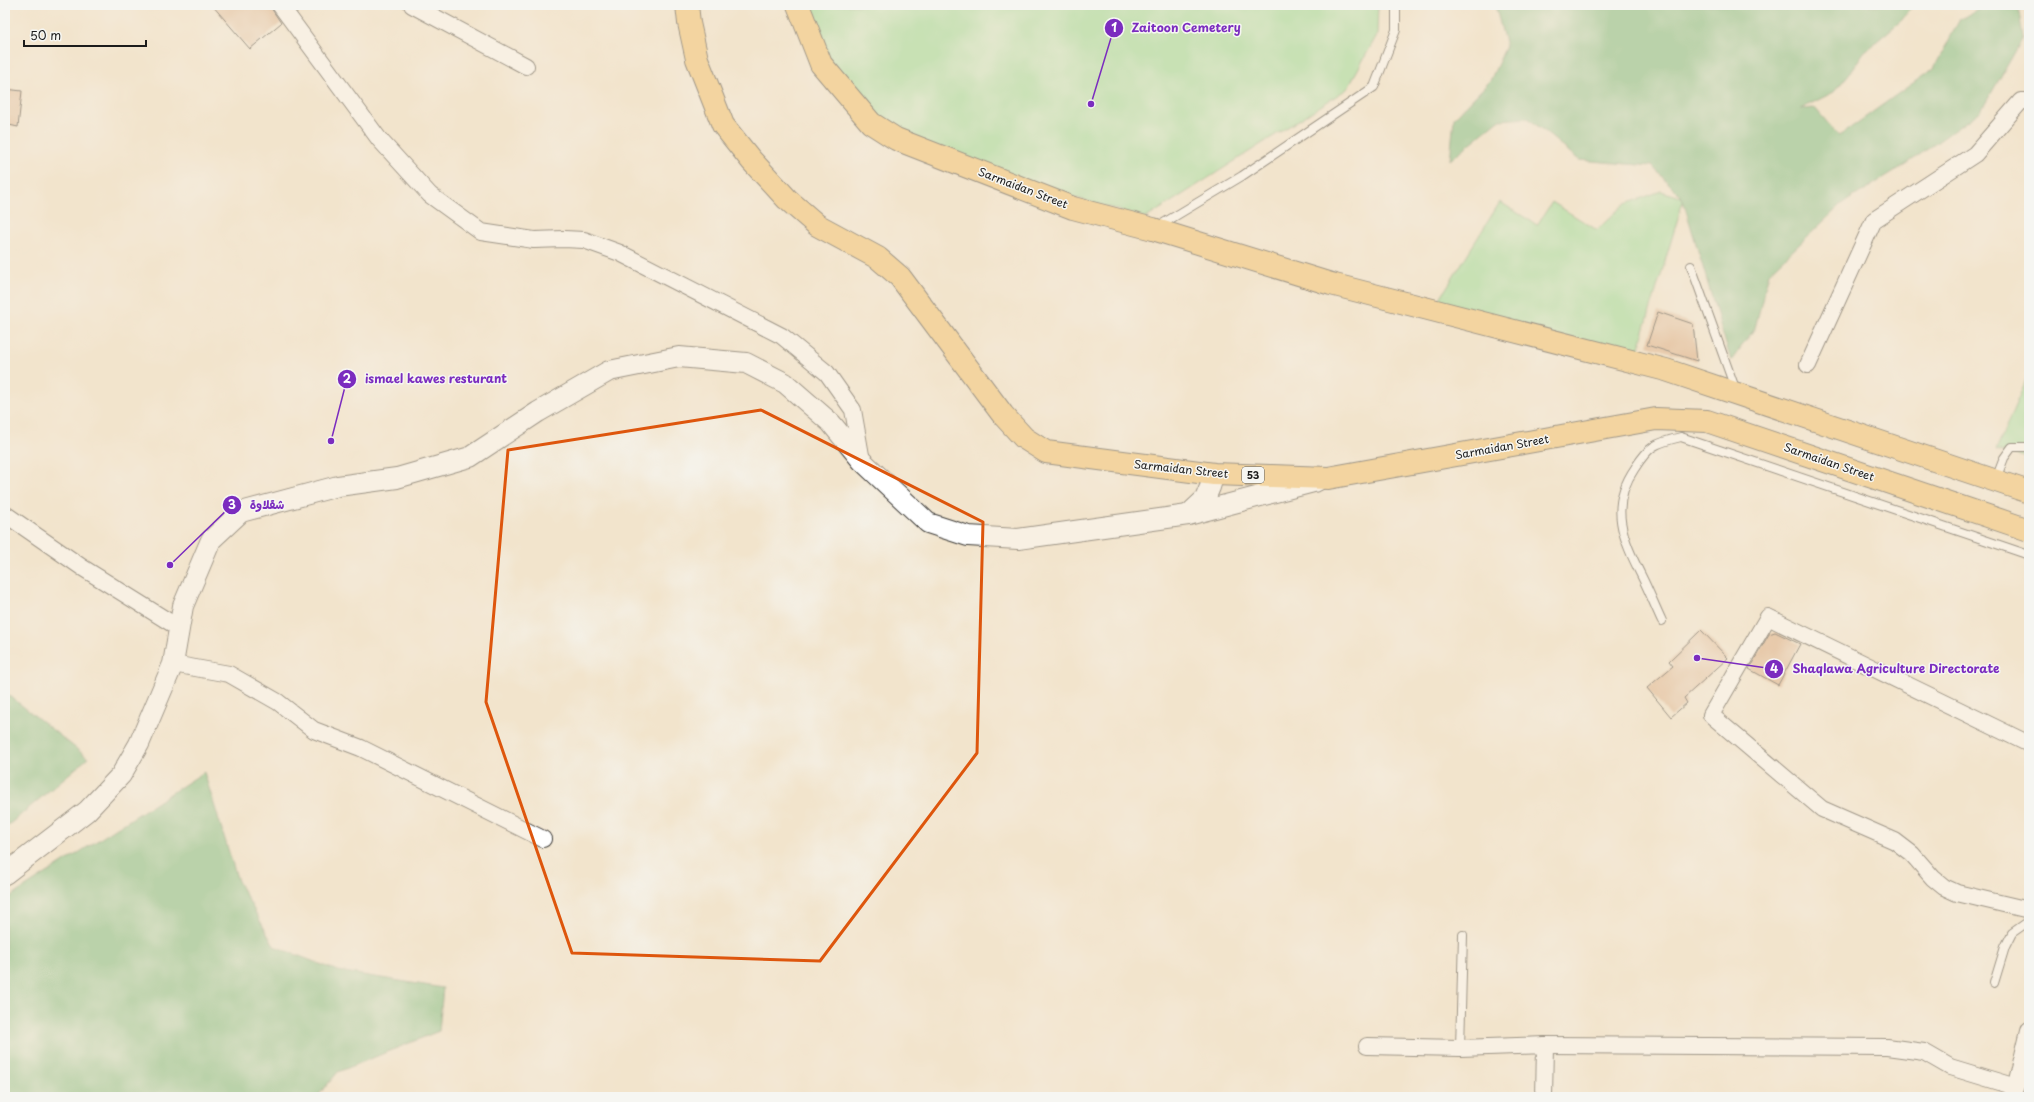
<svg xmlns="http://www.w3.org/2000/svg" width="2034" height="1102" font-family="'Playpen Sans','Playpen Sans Arabic',sans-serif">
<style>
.green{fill:#94dd98;stroke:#587c5a}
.forest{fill:#77bc80;stroke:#4a6c4e}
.building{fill:#daaa82}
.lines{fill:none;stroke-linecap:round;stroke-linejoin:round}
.service-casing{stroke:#3c3a36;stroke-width:10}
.minor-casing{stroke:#3c3a36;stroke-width:18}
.tertiary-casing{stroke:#3c3a36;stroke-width:22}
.primary-casing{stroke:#3c3a36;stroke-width:24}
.service{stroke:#fff;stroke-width:8}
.minor{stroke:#fff;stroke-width:16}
.tertiary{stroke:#fff;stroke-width:20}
.primary{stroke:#f4c26a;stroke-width:22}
.marked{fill:none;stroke:#de560d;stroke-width:3;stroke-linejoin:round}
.labels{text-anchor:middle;stroke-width:3;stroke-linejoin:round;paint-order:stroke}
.shield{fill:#f6f6f2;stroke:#5d5d5c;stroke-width:1}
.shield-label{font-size:10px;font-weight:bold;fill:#1c1c1c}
.street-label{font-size:11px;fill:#1c1c1c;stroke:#f6f6f2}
.leader{fill:none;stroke:#7b2cbf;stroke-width:1.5}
.callout-dot{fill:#7b2cbf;stroke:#f6f6f2;stroke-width:1.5}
.mark-label{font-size:12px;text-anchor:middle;font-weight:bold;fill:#fff}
.callout-label{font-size:12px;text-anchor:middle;font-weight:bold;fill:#7b2cbf;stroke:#f6f6f2;stroke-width:3;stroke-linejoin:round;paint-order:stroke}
</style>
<rect width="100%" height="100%" fill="#f6f6f2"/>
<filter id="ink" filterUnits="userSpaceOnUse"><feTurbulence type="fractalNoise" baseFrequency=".025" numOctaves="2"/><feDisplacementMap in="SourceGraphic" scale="8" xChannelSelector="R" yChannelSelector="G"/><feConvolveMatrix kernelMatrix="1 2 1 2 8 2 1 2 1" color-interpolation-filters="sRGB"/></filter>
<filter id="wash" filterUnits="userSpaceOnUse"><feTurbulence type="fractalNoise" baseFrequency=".012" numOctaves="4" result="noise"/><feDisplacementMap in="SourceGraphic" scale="16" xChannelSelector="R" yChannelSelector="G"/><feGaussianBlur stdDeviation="0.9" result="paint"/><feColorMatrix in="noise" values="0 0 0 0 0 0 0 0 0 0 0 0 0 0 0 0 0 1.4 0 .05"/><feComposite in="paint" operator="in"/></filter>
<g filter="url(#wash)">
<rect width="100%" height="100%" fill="#f2e4cc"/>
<g class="green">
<path d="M 810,5 L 1378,5 L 1377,35 L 1347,89 L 1146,218 L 1006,178 L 871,120 L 830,67 Z"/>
<path d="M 1661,191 L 1684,198 L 1635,361 L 1437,303 L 1500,202 L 1537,225 L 1552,202 L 1597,230 L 1623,205 Z"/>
<path d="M 2029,373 L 2029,458 L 1996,450 Z"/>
</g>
<g class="forest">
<path d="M 1495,5 L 1913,5 L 1902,20 L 1864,52 L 1849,74 L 1834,92 L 1800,109 L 1815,108 L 1839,136 L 1934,68 L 1960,19 L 1989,5 L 2018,5 L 2023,38 L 1981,111 L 1908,163 L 1842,204 L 1769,273 L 1755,328 L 1731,361 L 1682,197 L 1652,166 L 1579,160 L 1528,118 L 1499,120 L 1450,160 L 1454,118 L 1490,81 L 1506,46 Z"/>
<path d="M 5,692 L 88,758 L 5,828 Z"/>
<path d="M 204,772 L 238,881 L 274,946 L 338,971 L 443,988 L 439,1031 L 338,1072 L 317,1097 L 5,1097 L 5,900 Z"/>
</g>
<g id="blocks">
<g class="building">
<path d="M 212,5 L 269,5 L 281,23 L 250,49 Z"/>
<path d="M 5,89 L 22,91 L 18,127 L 5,124 Z"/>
<path d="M 1658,312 L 1693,324 L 1697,361 L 1647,345 Z"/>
<path d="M 1701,630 L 1728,658 L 1684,698 L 1687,703 L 1671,717 L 1647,688 L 1673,666 L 1669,661 Z"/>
<path d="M 1775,632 L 1800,644 L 1778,685 L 1749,669 L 1769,634 Z"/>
</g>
</g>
</g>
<g filter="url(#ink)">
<use href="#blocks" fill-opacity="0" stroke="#3c3a36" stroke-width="1"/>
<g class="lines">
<defs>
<g id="service">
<path d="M 1157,227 L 1242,176 L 1374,87 L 1396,30 L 1396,5"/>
<path d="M 1691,266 L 1736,391"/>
<path d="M 1996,479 L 2004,458 L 2012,447 L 2029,447"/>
<path d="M 1662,621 C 1655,606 1649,591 1642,577 C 1623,539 1608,507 1635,468 C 1649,446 1655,443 1681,437 L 2029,555"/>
<path d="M 1994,983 L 2005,947 L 2012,933 L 2029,921"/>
<path d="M 1460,1048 L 1463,935"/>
</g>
<g id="minor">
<path d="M 280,5 L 379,139 L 430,195 L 481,232 L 534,240 L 564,239 L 584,240 L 620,253 L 782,336 L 827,373 L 853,410 L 862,461"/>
<path d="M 412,5 L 526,66"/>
<path d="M 1808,365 L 1874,220 L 1975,154 L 2021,101 L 2029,101"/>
<path d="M 5,514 L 83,568 L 179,628"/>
<path d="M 173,664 L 229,674 L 278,702 L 314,730 L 361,748 L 543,839"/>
<path d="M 2029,744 L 1768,617 L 1711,715 L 1822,809 L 1895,841 L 1912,854 L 1933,878 L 1944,887 L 1957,893 L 2029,910"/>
<path d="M 1545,1045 L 1887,1047 L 1924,1052 L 1950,1067 L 2016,1087"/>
<path d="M 1367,1046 L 1460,1048 L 1545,1045 L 1544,1097"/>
<path d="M 2013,1097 L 2029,1030"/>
</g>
<g id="tertiary">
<path d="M 1188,515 L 1205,499 L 1210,487 L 1214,474"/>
<path d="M 5,874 L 87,811 L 121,775 L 139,744 L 173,664 L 183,606 L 211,540 L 241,512 L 338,486 L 397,478 L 470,457 L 538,412 L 609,371 L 679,357 L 746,363 L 785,383 L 831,423 L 862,461 L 928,523 L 968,536 L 1018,539 L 1188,515 L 1317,481"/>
</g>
<g id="primary">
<path d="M 687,5 L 689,23 L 697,59 L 723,125 L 751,160 L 787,199 L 817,225 L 878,258 L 900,277 L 1003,415 L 1024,438 L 1046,452 L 1214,474 L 1328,478 L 1656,419 L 1707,421 L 2029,530"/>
<path d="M 798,5 L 821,64 L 871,123 L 896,139 L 1073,208 L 1153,229 L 1331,284 L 1666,370 L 2029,492"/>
</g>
</defs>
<use href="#service" class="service-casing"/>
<use href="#minor" class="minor-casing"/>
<use href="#tertiary" class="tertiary-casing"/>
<use href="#primary" class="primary-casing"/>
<use href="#service" class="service"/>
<use href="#minor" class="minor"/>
<use href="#tertiary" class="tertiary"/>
<use href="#primary" class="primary"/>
</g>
</g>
<path d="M0 0H2034V1102H0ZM 761,410 L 983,522 L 977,753 L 820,961 L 572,953 L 486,702 L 508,450 Z" fill="#f2e4cc" fill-opacity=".55" fill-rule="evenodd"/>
<path class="marked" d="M 761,410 L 983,522 L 977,753 L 820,961 L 572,953 L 486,702 L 508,450 Z"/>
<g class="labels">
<rect class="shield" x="1242" y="467" width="22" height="16" rx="3"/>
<g class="shield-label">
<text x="1253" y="479">53</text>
</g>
<g class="street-label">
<text transform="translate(1023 188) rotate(21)" y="4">Sarmaidan Street</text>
<text transform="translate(1502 447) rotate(-10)" y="4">Sarmaidan Street</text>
<text transform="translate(1829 462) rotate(19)" y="4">Sarmaidan Street</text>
<text transform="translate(1181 469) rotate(6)" y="4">Sarmaidan Street</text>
</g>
</g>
<path class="leader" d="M1091 104L1114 28M331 441L347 379M170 565L232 505M1697 658L1774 669"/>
<g class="callout-dot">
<circle cx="1091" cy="104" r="4"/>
<circle cx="331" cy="441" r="4"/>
<circle cx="170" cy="565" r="4"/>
<circle cx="1697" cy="658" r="4"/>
<circle cx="1114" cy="28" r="10"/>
<circle cx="347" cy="379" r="10"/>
<circle cx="232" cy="505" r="10"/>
<circle cx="1774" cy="669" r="10"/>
</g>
<g class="mark-label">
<text x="1114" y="32">1</text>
<text x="347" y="383">2</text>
<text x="232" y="509">3</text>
<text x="1774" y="673">4</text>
</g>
<g class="callout-label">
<text x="1186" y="32">Zaitoon Cemetery</text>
<text x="436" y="383">ismael kawes resturant</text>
<text x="267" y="509">شقلاوة</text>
<text x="1896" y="673">Shaqlawa Agriculture Directorate</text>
</g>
<rect width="2034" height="1102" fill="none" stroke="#f6f6f2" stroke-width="20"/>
<path d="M24 40v6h122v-6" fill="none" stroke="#1c1c1c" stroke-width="2"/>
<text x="30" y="40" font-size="12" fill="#1c1c1c" stroke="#f6f6f2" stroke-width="3" paint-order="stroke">50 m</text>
</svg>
